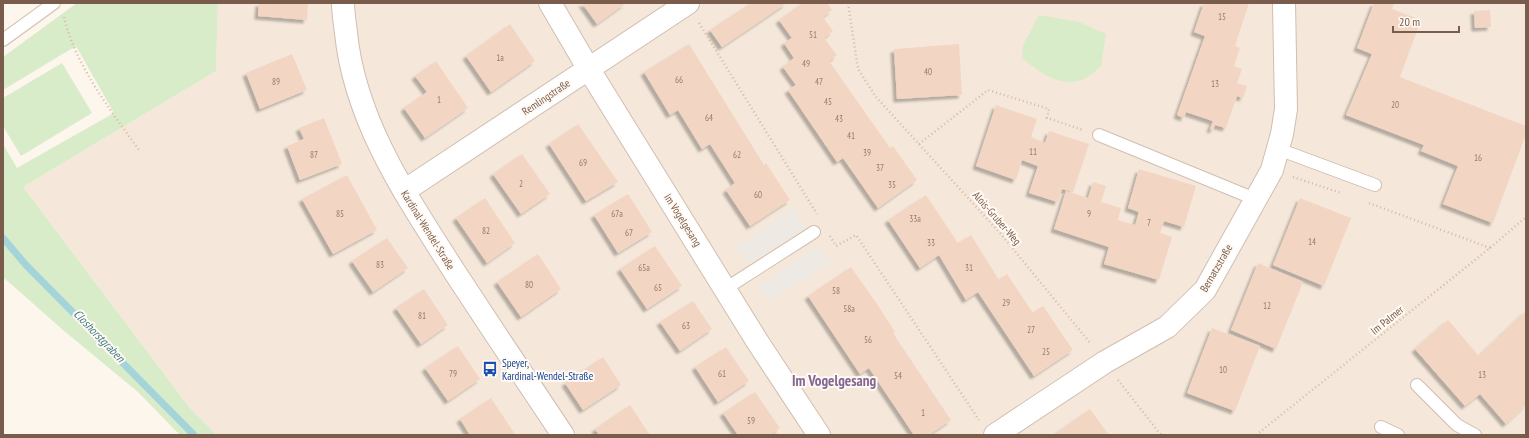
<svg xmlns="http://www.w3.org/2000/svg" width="1529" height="438" font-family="'PT Sans Narrow',sans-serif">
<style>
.residential{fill:#f5e8da}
.industrial{fill:#efe9e4}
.green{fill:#d8ecc9}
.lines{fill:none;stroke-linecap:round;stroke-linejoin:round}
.stream{stroke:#a5d3da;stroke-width:7}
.building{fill:#f3d5c3;filter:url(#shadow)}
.service-casing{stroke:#d1beb0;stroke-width:14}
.minor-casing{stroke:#d1beb0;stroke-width:24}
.path{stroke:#d9b8a5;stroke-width:2.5;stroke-dasharray:1 3;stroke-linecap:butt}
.service{stroke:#fff;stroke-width:12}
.minor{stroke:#fff;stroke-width:22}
.labels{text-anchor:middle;stroke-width:4;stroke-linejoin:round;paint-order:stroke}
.number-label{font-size:9px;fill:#987a6a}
.street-label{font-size:11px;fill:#7a5c4d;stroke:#fffaf3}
.transit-label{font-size:11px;fill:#164399;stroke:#fffaf3;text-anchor:start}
.water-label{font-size:12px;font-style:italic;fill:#437c86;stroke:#fffaf3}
.district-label{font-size:15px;font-weight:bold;fill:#846695;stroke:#fffaf3}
</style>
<defs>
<filter id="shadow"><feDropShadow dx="-3.5" dy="3.5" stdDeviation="1" flood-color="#0004"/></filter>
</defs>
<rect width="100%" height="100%" fill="#fdf6ec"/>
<path class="residential" d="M 218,3 L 1526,3 L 1526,435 L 217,435 L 189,407 L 23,187 L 216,71 Z"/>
<g class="industrial">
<path d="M 793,208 L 806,227 L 748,265 L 736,247 Z"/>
<path d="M 819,245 L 831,262 L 770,302 L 759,285 Z"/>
</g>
<g class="green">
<path d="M 77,3 L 218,3 L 216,71 L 23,187 L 189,407 L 217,435 L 180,435 L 138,392 L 63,330 L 3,277 L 3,144 L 17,168 L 114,113 L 76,46 L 3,90 L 3,57 Z"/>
<path d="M 1039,15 L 1079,22 L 1106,34 L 1101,66 C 1096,70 1091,75 1086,78 C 1063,90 1039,72 1022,58 L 1023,45 Z"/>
<path d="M 62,63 L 92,113 L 21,156 L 3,126 L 3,98 Z"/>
</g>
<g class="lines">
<path class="stream" d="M 3,238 L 26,265 L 194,435"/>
</g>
<g class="building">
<path d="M 259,3 L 308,3 L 307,20 L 258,16 Z"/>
<path d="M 582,3 L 626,3 L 597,24 Z"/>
<path d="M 751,3 L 787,3 L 722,47 L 710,30 Z"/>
<path d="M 803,3 L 827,3 L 832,10 L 823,17 L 833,31 L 824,38 L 837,55 L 829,61 L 890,148 L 893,146 L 917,180 L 878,208 L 843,158 L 837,162 L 788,90 L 796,85 L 783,67 L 794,58 L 784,43 L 792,38 L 779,20 Z"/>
<path d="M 1204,3 L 1249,3 L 1235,46 L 1240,48 L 1234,66 L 1242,69 L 1237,83 L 1247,86 L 1243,98 L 1237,96 L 1226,128 L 1215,125 L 1213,130 L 1210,129 L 1213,121 L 1186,112 L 1184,118 L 1177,115 L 1205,36 L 1194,32 Z"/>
<path d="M 1374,3 L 1394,3 L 1392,9 L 1421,20 L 1400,77 L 1526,126 L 1526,134 L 1493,223 L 1443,204 L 1458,166 L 1421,151 L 1424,145 L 1346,115 L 1372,54 L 1357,48 Z"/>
<path d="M 1490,10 L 1491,27 L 1475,28 L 1474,11 Z"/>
<path d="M 510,24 L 535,61 L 491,92 L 466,56 Z"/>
<path d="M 689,44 L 764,165 L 766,163 L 790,200 L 750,226 L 726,190 L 735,183 L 710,144 L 702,149 L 678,110 L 670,115 L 644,72 Z"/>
<path d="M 959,44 L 962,95 L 897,99 L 894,49 Z"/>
<path d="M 292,54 L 307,90 L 260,109 L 246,73 Z"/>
<path d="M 436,61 L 468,108 L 425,138 L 404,108 L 427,92 L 415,76 Z"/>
<path d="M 996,105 L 1037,119 L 1031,137 L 1045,143 L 1049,131 L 1089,144 L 1073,192 L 1062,189 L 1058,202 L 1029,193 L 1038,166 L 1022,160 L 1016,180 L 976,166 Z"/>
<path d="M 324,118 L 342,164 L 300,180 L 287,146 L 304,139 L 299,128 Z"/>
<path d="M 578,124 L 618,182 L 586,201 L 549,144 Z"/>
<path d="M 522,154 L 550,194 L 521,214 L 493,174 Z"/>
<path d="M 1139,169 L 1196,186 L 1184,227 L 1164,221 L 1160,233 L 1172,237 L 1159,280 L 1104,264 L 1109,247 L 1054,229 L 1066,191 L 1088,198 L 1093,182 L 1106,186 L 1101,202 L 1121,208 L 1118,220 L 1135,225 L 1139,212 L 1128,208 Z"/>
<path d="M 347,175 L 377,230 L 333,254 L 302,199 Z"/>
<path d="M 628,194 L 652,232 L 618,253 L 594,215 Z"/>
<path d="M 926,195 L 958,243 L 971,235 L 999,280 L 1007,274 L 1033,313 L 1043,306 L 1073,350 L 1034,376 L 978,292 L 966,300 L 939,255 L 920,268 L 888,220 Z"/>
<path d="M 485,198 L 515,243 L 487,263 L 456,218 Z"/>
<path d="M 1300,198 L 1351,218 L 1324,286 L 1273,265 Z"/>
<path d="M 387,238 L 408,268 L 373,292 L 352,261 Z"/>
<path d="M 655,246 L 682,286 L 647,309 L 620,269 Z"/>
<path d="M 538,254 L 561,289 L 521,317 L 497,282 Z"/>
<path d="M 1258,263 L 1303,282 L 1276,349 L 1231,330 Z"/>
<path d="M 851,267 L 877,304 L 895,332 L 893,333 L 951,420 L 929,435 L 914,435 L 869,368 L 860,374 L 808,296 Z"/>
<path d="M 424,289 L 448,325 L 421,344 L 396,308 Z"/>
<path d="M 693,301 L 712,329 L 680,351 L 660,322 Z"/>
<path d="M 1526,311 L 1526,405 L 1506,424 L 1480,394 L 1465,406 L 1415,349 L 1448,320 L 1479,356 Z"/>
<path d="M 1212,328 L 1260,346 L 1235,411 L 1187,393 Z"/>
<path d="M 458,346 L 480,379 L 448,401 L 425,368 Z"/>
<path d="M 726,347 L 749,381 L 718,402 L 695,367 Z"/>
<path d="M 603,357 L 621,385 L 583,410 L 565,383 Z"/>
<path d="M 755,392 L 780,428 L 770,435 L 738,435 L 723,413 Z"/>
<path d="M 491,398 L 515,434 L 514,435 L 470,435 L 460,419 Z"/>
<path d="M 630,405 L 650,435 L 599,435 L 595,429 Z"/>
<path d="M 1090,409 L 1109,435 L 1053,435 L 1070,423 Z"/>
</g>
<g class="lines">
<defs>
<g id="service">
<path d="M 3,40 L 54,3"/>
<path d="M 1099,135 L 1255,199"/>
<path d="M 1278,149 L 1375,185"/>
<path d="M 725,289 L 814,232"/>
<path d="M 1417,385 L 1457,425 L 1475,435"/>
<path d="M 1381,427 L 1398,435"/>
</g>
<g id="minor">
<path d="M 343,3 C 343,13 345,23 346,33 C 355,122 407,197 454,271 C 490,326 526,380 563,435"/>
<path d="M 550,3 L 588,68 L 757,341 L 819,435"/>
<path d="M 404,191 L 688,3"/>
<path d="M 995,435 L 1105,362 L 1167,327 L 1205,290 L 1272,170 L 1282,134 L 1286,109 L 1284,3"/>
</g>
</defs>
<use href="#service" class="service-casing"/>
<use href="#minor" class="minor-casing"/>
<g class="path">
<path d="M 848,3 L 858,69 L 876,97 L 1000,233 L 1091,344"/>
<path d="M 64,17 C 76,67 110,109 139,150"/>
<path d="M 699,23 L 817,214"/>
<path d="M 919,144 L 988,90 L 1049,109 L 1047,118 L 1083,130"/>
<path d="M 1293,177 L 1341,193"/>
<path d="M 1369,203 L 1490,248"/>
<path d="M 830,236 L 836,246 L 856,235 L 979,420"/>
<path d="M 1118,380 L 1161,435"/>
<path d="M 1256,435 L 1490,248 L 1526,217"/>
</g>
<use href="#service" class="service"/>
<use href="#minor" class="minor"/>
</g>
<defs>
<symbol id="bus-bare" viewBox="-9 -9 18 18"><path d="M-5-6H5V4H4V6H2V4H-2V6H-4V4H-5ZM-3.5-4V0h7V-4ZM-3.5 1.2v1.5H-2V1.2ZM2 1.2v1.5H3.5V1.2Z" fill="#1a4fb4" stroke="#fffaf3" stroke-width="2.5" paint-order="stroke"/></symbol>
</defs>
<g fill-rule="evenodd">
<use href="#bus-bare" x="479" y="358" width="22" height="22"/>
</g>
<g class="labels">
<g class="number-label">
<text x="1222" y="20">15</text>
<text x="813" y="38">51</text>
<text x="500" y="61">1a</text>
<text x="806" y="67">49</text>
<text x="928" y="75">40</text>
<text x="679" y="83">66</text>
<text x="276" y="85">89</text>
<text x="819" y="85">47</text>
<text x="1215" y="87">13</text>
<text x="439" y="103">1</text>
<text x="828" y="105">45</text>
<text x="1395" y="108">20</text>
<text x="709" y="121">64</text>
<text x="839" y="122">43</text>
<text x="851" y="139">41</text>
<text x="1033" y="155">11</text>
<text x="867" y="156">39</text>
<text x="314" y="158">87</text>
<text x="737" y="158">62</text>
<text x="1478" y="161">16</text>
<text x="583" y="166">69</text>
<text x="880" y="171">37</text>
<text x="521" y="187">2</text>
<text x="892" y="188">35</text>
<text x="758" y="198">60</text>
<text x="340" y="217">85</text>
<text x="617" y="217">67a</text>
<text x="1089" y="217">9</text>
<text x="915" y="222">33a</text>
<text x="1149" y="226">7</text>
<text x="486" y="234">82</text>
<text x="629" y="236">67</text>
<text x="1312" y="245">14</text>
<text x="931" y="246">33</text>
<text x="380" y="268">83</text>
<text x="644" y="271">65a</text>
<text x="969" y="271">31</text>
<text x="529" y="288">80</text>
<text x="658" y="291">65</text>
<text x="836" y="294">58</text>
<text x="1006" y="306">29</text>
<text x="1267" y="309">12</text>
<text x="849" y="312">58a</text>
<text x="422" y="319">81</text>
<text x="686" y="329">63</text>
<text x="1031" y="333">27</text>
<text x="868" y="343">56</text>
<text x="1046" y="355">25</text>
<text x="1223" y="373">10</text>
<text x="453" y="377">79</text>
<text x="722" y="377">61</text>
<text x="1482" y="378">13</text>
<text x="898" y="379">54</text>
<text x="923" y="416">1</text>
<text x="751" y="424">59</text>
</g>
<g class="street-label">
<text transform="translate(546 97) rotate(-34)" y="4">Remlingstraße</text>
<text transform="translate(997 218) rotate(49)" y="4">Alois-Gruber-Weg</text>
<text transform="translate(683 220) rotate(58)" y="4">Im Vogelgesang</text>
<text transform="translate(428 230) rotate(58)" y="4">Kardinal-Wendel-Straße</text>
<text transform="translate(1216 268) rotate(-60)" y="4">Bernatzstraße</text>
<text transform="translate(1387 320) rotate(-39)" y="4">Im Palmer</text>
</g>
<g class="transit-label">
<text x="502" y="367">Speyer,<tspan x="502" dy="13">Kardinal-Wendel-Straße</tspan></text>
</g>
<g class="water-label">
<text transform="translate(99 336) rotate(46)" y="4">Closhorstgraben</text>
</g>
<g class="district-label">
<text x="834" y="386">Im Vogelgesang</text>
</g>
</g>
<rect width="1529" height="438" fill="none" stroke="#7a5c4d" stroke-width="8"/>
<path d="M1393 26v6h66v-6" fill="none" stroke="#7a5c4d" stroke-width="2"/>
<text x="1399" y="26" font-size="12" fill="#7a5c4d" stroke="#fffaf3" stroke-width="3" paint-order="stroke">20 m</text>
</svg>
